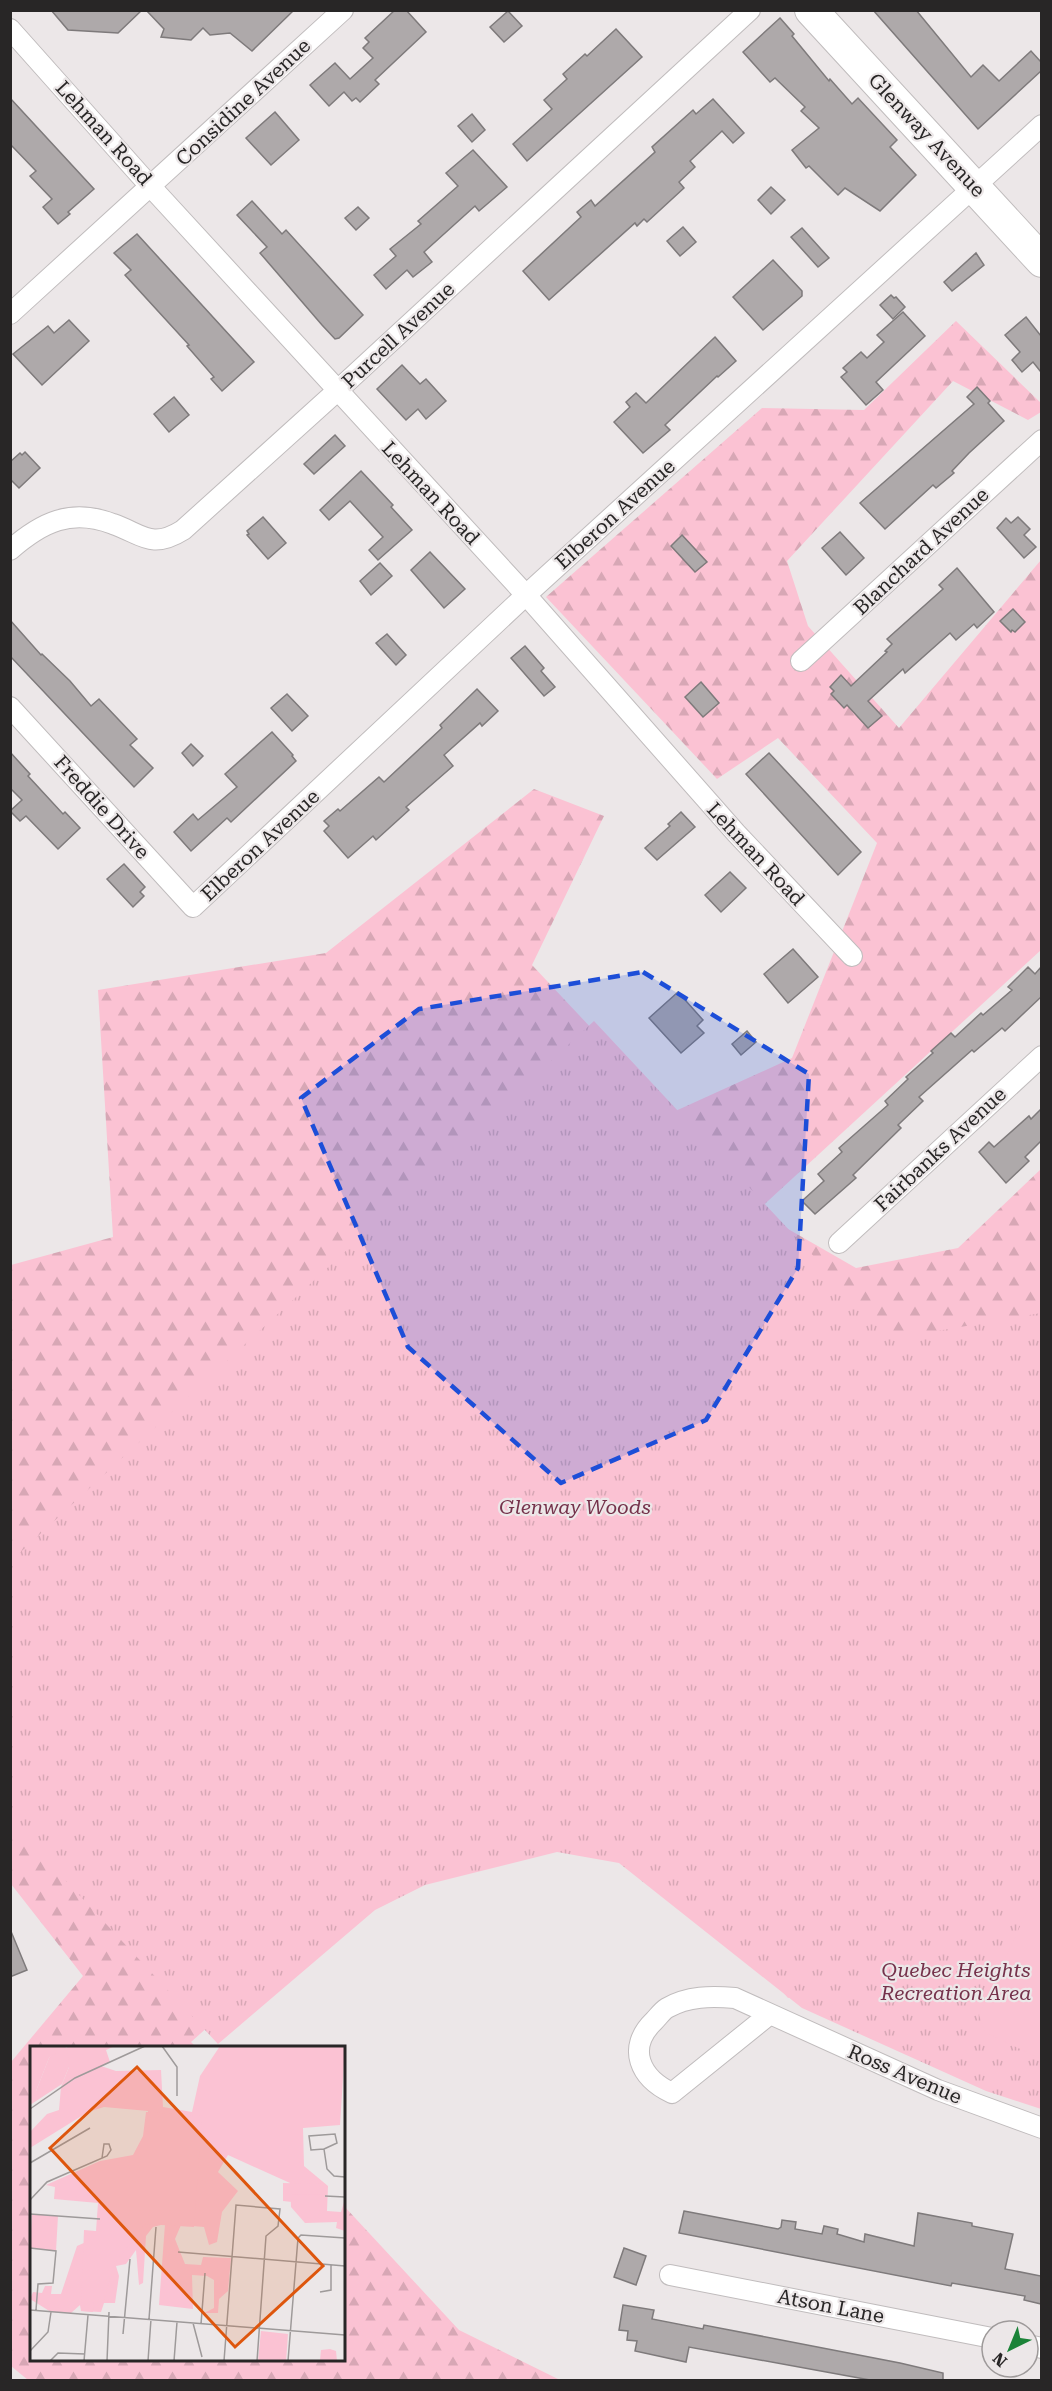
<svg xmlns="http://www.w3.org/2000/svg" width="1052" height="2391" font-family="'Roboto Serif',serif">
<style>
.forest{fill:url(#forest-firs)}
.park{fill:url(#park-tufts)}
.pitch{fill:#fbc2d3}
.building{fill:#aea9aa;stroke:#7e7a7b;stroke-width:1.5}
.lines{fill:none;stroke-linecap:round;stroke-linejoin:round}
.street-casing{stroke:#c0bcbd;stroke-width:22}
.primary-casing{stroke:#c0bcbd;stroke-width:34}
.street{stroke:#fff;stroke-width:20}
.primary{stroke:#fff;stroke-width:32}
.marked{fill:#1d4ed8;fill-opacity:0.2;stroke:#1d4ed8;stroke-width:4.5;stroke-dasharray:12 8;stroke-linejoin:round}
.labels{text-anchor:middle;stroke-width:4.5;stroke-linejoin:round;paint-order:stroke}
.street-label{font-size:20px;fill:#282626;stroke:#ece7e8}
.park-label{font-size:20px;font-style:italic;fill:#75324b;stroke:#ece7e8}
.inset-road{fill:none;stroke:#9e9a9a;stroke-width:1.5}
.view{fill:#de560d;fill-opacity:0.15;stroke:#de560d;stroke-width:3}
.inset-edge{fill:none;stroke:#282626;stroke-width:3}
</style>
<defs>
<pattern id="forest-firs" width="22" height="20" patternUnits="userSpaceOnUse" patternTransform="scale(1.5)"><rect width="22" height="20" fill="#fbc2d3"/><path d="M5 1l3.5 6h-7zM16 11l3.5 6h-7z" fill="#d7a7b5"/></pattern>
<pattern id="park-tufts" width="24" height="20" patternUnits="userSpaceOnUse" patternTransform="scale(1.5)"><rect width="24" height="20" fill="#fbc2d3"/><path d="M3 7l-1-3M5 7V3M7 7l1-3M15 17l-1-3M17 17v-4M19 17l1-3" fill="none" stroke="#d7a7b5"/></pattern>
</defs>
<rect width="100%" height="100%" fill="#ece7e8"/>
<path class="forest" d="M 956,321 L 1041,403 L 1041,412 L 1028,420 L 953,381 L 787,561 L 808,626 L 899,728 L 1041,560 L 1041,950 L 757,1211 L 856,1268 L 958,1248 L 1041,1169 L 1042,1867 L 970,1942 L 788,1998 L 646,1836 L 523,1797 L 340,1909 L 191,2042 L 196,2047 L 32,2048 L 32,2360 L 344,2360 L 344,2206 L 459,2330 L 560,2380 L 28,2380 L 11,2366 L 11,2062 L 83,1976 L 11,1884 L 11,1265 L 113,1237 L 98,990 L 326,953 L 534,789 L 604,816 L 532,965 L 671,1113 L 792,1058 L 877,843 L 778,738 L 717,779 L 546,597 L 762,408 L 864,410 Z"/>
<path class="park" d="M 594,1021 L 891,1339 L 1041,1313 L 1041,2109 L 986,2091 L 802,2008 L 619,1863 L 557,1852 L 425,1885 L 375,1910 L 218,2044 L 11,1822 L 11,1561 Z"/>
<path class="pitch" d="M 1041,1881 L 1041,2059 L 985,2032 L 979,2015 Z"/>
<g class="building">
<path d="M 51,10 L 142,10 L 118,33 L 68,30 Z"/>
<path d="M 146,10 L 294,10 L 252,51 L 230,33 L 210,35 L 203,28 L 191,40 L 161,37 L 164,29 Z"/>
<path d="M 395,10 L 406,10 L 426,32 L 375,80 L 379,84 L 360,102 L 356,98 L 352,101 L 344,92 L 329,106 L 310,85 L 335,63 L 350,79 L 373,58 L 363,48 L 369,42 L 365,38 Z"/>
<path d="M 873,10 L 916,10 L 971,77 L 983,65 L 999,81 L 1031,51 L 1041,62 L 1041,71 L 978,129 Z"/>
<path d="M 508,11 L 522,26 L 504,42 L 490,27 Z"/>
<path d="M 780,18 L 794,34 L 792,36 L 829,81 L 830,79 L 852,104 L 858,98 L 897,140 L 890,147 L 916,175 L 880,211 L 845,188 L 838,195 L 809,166 L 806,168 L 792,150 L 819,128 L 801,111 L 805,107 L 775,78 L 770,82 L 743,52 Z"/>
<path d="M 616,29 L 642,57 L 527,161 L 513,144 L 552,109 L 544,100 L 567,79 L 563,74 L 585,54 L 587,56 Z"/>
<path d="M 10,98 L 94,189 L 68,212 L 70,214 L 58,224 L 43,207 L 52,199 L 30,176 L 36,171 L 10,144 Z"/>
<path d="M 713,99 L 744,133 L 733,143 L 722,131 L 690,161 L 695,167 L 679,182 L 684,188 L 647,222 L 644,219 L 637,226 L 635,223 L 549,300 L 523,271 L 581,217 L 577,212 L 591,200 L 595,206 L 655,152 L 652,147 L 693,110 L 696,114 Z"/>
<path d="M 275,112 L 299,140 L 271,165 L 246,138 Z"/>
<path d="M 472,114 L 485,130 L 472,142 L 458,126 Z"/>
<path d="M 473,150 L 507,187 L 479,211 L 475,206 L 424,252 L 432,262 L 413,277 L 407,270 L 386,289 L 374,275 L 396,256 L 390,249 L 421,224 L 418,221 L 458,186 L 446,173 Z"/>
<path d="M 771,187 L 785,200 L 771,214 L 758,200 Z"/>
<path d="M 252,201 L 282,234 L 286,230 L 363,315 L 339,338 L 335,339 L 322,325 L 260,253 L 267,247 L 237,215 Z"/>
<path d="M 358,207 L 369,218 L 356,230 L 345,218 Z"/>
<path d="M 683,227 L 696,242 L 680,256 L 667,241 Z"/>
<path d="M 802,228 L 829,258 L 818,267 L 791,237 Z"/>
<path d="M 137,234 L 254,362 L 222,391 L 211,379 L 214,377 L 187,346 L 189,345 L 125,275 L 131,270 L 114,253 Z"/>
<path d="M 976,253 L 984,265 L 952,291 L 944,282 Z"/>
<path d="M 773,260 L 802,291 L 802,296 L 763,330 L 733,297 Z"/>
<path d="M 891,295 L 894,298 L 896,297 L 905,307 L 893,319 L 880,305 Z"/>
<path d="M 903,312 L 925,336 L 876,382 L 883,390 L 866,405 L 841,377 L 847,372 L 843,368 L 861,352 L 867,358 L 884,342 L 877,335 Z"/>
<path d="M 1026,317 L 1041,336 L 1041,372 L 1033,362 L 1022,372 L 1012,360 L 1020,352 L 1005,335 Z"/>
<path d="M 69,320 L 89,341 L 42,385 L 13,354 L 48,326 L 54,333 Z"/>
<path d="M 715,337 L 736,361 L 718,377 L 717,376 L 665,425 L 670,430 L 643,453 L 614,422 L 630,407 L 626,402 L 636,393 L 646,403 Z"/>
<path d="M 402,365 L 420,384 L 426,379 L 446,401 L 426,419 L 418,409 L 406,420 L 377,389 Z"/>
<path d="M 977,387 L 990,401 L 988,403 L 1004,421 L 969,453 L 952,471 L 954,473 L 936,488 L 933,485 L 885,529 L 860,503 L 974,404 L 967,397 Z"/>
<path d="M 174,397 L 189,415 L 169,432 L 154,414 Z"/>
<path d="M 335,435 L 345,446 L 314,474 L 304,464 Z"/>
<path d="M 25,452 L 40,468 L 19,488 L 10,479 L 10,462 L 20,453 L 22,455 Z"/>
<path d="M 361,471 L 393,505 L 391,507 L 412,530 L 378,560 L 369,550 L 383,537 L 350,501 L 329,520 L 320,510 Z"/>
<path d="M 263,517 L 286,543 L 268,559 L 247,535 L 249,534 L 247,531 Z"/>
<path d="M 1018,517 L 1030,529 L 1024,535 L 1036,547 L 1024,558 L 997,528 L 1006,518 L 1011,523 Z"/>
<path d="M 840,532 L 864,558 L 846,575 L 822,548 Z"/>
<path d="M 682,535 L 707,562 L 695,572 L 671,546 Z"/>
<path d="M 430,552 L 465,589 L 444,608 L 411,570 Z"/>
<path d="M 380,563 L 392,576 L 371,595 L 360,581 Z"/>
<path d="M 957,568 L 994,612 L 977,628 L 974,624 L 956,640 L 950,633 L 905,673 L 903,669 L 868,701 L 882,716 L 868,728 L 847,705 L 844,708 L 831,694 L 834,691 L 830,687 L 841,675 L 851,686 L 887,652 L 885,651 L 892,644 L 887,639 L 943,589 L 939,585 Z"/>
<path d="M 1013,609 L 1025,622 L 1015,632 L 1012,630 L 1011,632 L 1000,621 Z"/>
<path d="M 10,620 L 41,655 L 42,654 L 70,681 L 91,706 L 99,699 L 137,739 L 130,745 L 153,768 L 134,787 L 10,656 Z"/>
<path d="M 387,634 L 406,655 L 396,665 L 376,643 Z"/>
<path d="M 525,646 L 544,668 L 541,671 L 555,687 L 544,696 L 511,658 Z"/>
<path d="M 701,682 L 719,703 L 703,717 L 685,697 Z"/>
<path d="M 477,689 L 498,711 L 482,726 L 480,723 L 444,755 L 453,766 L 406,807 L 409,810 L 376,840 L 373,836 L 348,858 L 324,831 L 329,826 L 324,821 L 338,809 L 340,811 L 379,777 L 384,782 L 442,728 L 440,725 Z"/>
<path d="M 287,694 L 308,716 L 292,731 L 271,708 Z"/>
<path d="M 272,732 L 293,755 L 292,756 L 296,761 L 231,822 L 227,818 L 191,851 L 174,832 L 193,814 L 198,820 L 237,787 L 225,774 Z"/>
<path d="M 191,744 L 203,756 L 193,766 L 182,753 Z"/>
<path d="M 10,752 L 30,774 L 28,776 L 63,814 L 65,812 L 80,828 L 58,849 L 26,816 L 20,821 L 10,811 L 22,800 L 10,788 Z"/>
<path d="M 769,753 L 861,852 L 838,875 L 746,774 Z"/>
<path d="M 681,812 L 695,827 L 657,860 L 645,848 L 670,826 L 668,824 Z"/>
<path d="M 124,864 L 145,887 L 140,892 L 144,896 L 133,907 L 107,879 Z"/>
<path d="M 730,872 L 746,888 L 721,912 L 705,895 Z"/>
<path d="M 793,949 L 818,977 L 788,1003 L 764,974 Z"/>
<path d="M 1028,967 L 1035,974 L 1041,967 L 1041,997 L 1005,1031 L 1002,1028 L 974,1052 L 972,1050 L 919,1097 L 923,1101 L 898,1125 L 901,1128 L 853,1175 L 856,1178 L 815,1214 L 802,1201 L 824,1181 L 818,1174 L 842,1152 L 839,1148 L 888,1105 L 885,1101 L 908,1079 L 906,1077 L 933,1053 L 931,1051 L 951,1033 L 955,1037 L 981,1013 L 983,1015 L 1012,990 L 1008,987 Z"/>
<path d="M 678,992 L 703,1020 L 697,1026 L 704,1033 L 681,1053 L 649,1018 Z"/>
<path d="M 747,1031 L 756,1042 L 741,1055 L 732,1044 Z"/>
<path d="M 1041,1109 L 1041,1141 L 1025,1157 L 1029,1161 L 1006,1183 L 979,1152 L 989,1142 L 994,1147 L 1029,1116 L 1031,1119 Z"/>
<path d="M 10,1929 L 27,1970 L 10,1977 Z"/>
<path d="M 684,2211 L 778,2229 L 781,2227 L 782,2220 L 796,2222 L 795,2229 L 822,2234 L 824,2226 L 838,2229 L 837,2234 L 864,2242 L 865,2234 L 914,2246 L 918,2213 L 972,2223 L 972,2226 L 1013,2234 L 1005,2269 L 1041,2276 L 1041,2304 L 1024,2300 L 1025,2296 L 952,2283 L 951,2286 L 679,2233 Z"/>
<path d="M 624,2248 L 646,2256 L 636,2285 L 614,2277 Z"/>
<path d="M 623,2305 L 654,2310 L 652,2319 L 703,2329 L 704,2325 L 900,2363 L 943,2373 L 943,2380 L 870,2380 L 689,2347 L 686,2362 L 635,2351 L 637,2341 L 627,2340 L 628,2331 L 619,2330 Z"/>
</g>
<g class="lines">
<defs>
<g id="street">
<path d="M 10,29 L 141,176 L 526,595 L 736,833 L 852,956"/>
<path d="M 10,314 L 343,10"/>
<path d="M 10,550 C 42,522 71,508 113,524 C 142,534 151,550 183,530 L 337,391 L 750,10"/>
<path d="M 801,661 L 1042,440"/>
<path d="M 10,707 L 193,907 L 526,595 L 1042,125"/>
<path d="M 839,1243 L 1042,1056"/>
<path d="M 770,2014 L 672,2093 C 640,2078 626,2048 654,2021 C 658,2017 662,2011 667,2008 C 688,1996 711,1996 735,1998 L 938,2090 L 1042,2128"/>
<path d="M 670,2275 L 992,2338"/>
<path d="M 1028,2345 L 1042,2348"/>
</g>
<path id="primary" d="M 811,10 L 1042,261"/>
</defs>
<use href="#street" class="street-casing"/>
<use href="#primary" class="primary-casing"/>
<use href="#street" class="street"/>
<use href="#primary" class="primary"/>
</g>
<path class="marked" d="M 643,972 L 809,1074 L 798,1268 L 706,1420 L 561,1483 L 408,1347 L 301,1098 L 419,1009 Z"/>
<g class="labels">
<g class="street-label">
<text transform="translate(243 102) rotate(-43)" y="7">Considine Avenue</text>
<text transform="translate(104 133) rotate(48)" y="7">Lehman Road</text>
<text transform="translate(927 135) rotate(47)" y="7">Glenway Avenue</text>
<text transform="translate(398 335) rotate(-43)" y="7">Purcell Avenue</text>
<text transform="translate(431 493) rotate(47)" y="7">Lehman Road</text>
<text transform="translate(615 514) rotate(-42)" y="7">Elberon Avenue</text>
<text transform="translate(921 551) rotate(-43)" y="7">Blanchard Avenue</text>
<text transform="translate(102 807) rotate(48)" y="7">Freddie Drive</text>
<text transform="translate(260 845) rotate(-43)" y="7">Elberon Avenue</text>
<text transform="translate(756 854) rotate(47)" y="7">Lehman Road</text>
<text transform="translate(940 1149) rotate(-43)" y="7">Fairbanks Avenue</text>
<text transform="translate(905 2074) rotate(23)" y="7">Ross Avenue</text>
<text transform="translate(831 2306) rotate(11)" y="7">Atson Lane</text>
</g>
<g class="park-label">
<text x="575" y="1514">Glenway Woods</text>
<text x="956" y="1977">Quebec Heights<tspan x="956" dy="23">Recreation Area</tspan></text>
</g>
</g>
<g transform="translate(30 2046)">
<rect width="315" height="315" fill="#ece7e8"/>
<path d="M 33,0 L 39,3 L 39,21 L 32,38 L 0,59 L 0,45 L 6,45 L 19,12 ZM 190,0 L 315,0 L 310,79 L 273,82 L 274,120 L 298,140 L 297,165 L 311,166 L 315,153 L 315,185 L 306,182 L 307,176 L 275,177 L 261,161 L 260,137 L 198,109 L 188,126 L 208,145 L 192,166 L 187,196 L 179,199 L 174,181 L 151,179 L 145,193 L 155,218 L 171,219 L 173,211 L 201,212 L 198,245 L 189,253 L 188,267 L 174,267 L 184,262 L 184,234 L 177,230 L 162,229 L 163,263 L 129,259 L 135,178 L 123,181 L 116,190 L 113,237 L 109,239 L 106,204 L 96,218 L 86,220 L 89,230 L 85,257 L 74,257 L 71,266 L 51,265 L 50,259 L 41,267 L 21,266 L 0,253 L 3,246 L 12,247 L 15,240 L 22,240 L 21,248 L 31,248 L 47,200 L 65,192 L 74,175 L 61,133 L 72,115 L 96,117 L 110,111 L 116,87 L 118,65 L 74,61 L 58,66 L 0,102 L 0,86 L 17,68 L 29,64 L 31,41 L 71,20 L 86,25 L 131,24 L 133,61 L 162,66 L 170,30 ZM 300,303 L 306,305 L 307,315 L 260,315 L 290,314 L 291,304 Z" fill="#fbc2d3"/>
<path d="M 0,0 L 33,0 L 33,10 L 27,7 L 19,12 L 6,45 L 0,45 ZM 37,0 L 85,0 L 76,4 L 80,16 L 31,41 L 39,21 ZM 116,66 L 172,70 L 164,181 L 115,178 L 84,218 L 74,254 L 64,254 L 63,266 L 51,265 L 54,184 L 66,185 L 68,157 L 24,153 L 25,141 L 16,139 L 70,115 L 103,109 L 113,90 ZM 253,137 L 293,138 L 293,149 L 262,148 L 262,156 L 253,155 ZM 2,168 L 28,170 L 26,205 L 0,202 ZM 231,285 L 258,288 L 256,315 L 228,315 Z" fill="#fbc2d3"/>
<path d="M 53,127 L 62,149 L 46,151 L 28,142 L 29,135 Z" fill="#fbc2d3"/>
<path class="inset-road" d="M 132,0 L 147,21 L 147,50M 0,63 L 45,32 L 115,0M 294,103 L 281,104 L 279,90 L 305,88 L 307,97 L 294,103 L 297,123 L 304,130 L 315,131M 0,117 L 60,82M 295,150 L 315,151M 0,154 L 17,136 L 77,110 L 81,104 L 79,98 L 74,98 L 72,112M 0,168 L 70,173M 0,202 L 26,205 L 23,237 L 8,238 L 6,264M 148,206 L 315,220M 290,246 L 301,244 L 301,219M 0,264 L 315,289M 119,273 L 126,181M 163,277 L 172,311M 171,278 L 175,227M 93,288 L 100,213M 0,305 L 18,286 L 21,266M 20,315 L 28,307 L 55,308M 54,315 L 58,269M 77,315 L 79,266M 118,315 L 121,273M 144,315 L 147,276M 194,315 L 206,159 L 250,163 L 248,180 L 236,190 L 227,315M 258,315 L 268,192 L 271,189 L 315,192"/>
<path class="view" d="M 107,21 L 293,220 L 205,301 L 20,102 Z"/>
<rect width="315" height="315" class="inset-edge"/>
</g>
<rect width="1052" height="2391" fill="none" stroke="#282626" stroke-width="24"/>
<g transform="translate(1010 2349) rotate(223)"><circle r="28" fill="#ece7e8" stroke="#9e9a9a" stroke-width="1.5"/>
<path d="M0-4.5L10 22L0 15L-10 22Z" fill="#1b8338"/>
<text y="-9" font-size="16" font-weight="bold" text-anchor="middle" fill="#282626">N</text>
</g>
</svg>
